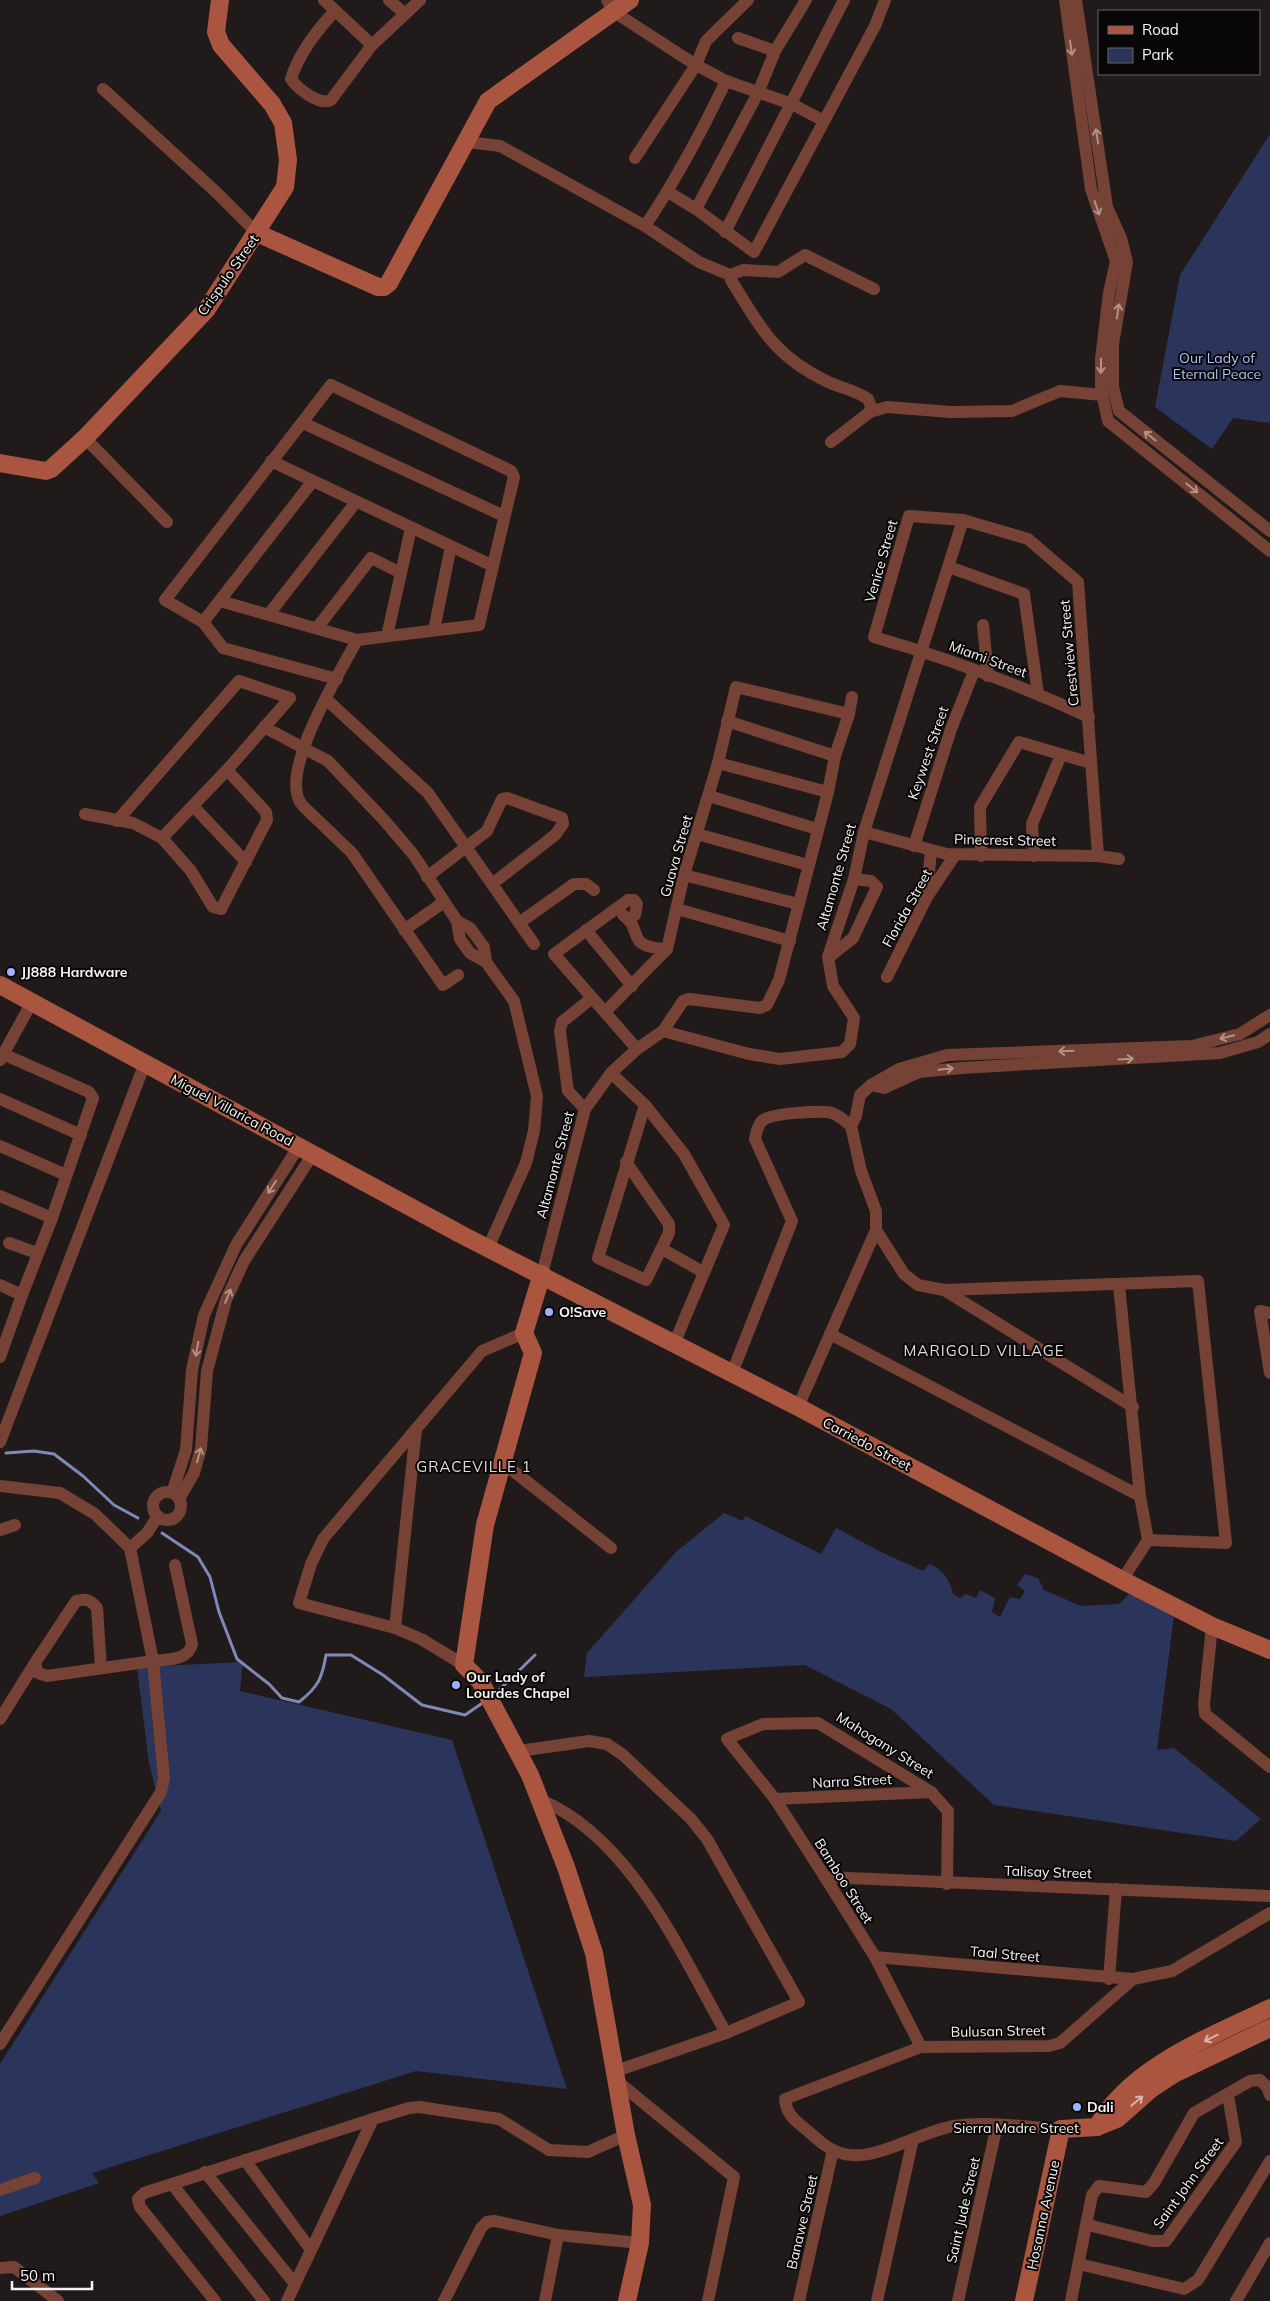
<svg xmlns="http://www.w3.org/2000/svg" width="1270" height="2301" font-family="Mulish,sans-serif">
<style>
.green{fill:#2b345a}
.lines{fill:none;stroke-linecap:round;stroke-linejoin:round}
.stream{stroke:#7f89b8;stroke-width:3}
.street{stroke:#764235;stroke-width:12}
.secondary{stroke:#a95540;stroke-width:18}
.oneway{stroke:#b0928a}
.oneway2{stroke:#d8b4ab}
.poi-dot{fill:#9fb3fd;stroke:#080606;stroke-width:2}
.labels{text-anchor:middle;stroke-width:4;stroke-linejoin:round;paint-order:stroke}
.street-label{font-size:14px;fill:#f7f3f2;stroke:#080606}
.park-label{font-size:14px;fill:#b0c1fa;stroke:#080606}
.poi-label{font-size:14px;font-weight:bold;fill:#f7f3f2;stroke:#080606;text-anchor:start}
.neighbourhood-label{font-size:15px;letter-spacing:1px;fill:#e0d9d8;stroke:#080606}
</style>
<rect width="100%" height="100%" fill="#201b1a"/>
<g class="green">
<path d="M 1270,134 L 1270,423 L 1233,418 L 1212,449 L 1155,407 L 1180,275 Z"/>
<path d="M 724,1513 L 743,1521 L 745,1516 L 821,1554 L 836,1528 L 883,1553 L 923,1571 L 929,1564 C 942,1568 951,1582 953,1594 L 960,1598 L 966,1594 L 976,1598 L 980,1590 L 995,1598 L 992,1612 L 1000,1617 L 1010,1597 L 1020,1599 L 1025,1591 L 1017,1585 L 1025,1574 L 1038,1578 L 1044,1590 L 1081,1606 L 1119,1604 L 1130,1593 L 1174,1615 L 1157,1750 L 1174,1748 L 1261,1819 L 1236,1841 L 994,1805 L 891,1709 L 805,1665 L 584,1677 L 587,1653 L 676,1552 Z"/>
<path d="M 243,1662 L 240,1691 L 452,1740 L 567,2089 L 416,2071 L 92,2173 L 99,2183 L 0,2216 L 0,2064 L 161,1811 L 149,1763 L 137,1667 Z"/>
</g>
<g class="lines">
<g class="stream">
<path d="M 6,1453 L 34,1451 L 54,1454 L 83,1476 L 114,1505 L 138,1518"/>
<path d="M 162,1533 L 198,1557 L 210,1577 L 219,1612 L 237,1659 L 269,1684 L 282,1698 L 299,1702 C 318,1687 322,1679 326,1655 L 351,1655 L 383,1675 L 422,1705 L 465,1715 L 481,1704"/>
<path d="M 497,1692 L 535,1655"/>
</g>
<g class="street">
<path d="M 324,0 L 372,45"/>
<path d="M 389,0 L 405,14"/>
<path d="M 607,0 L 614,12 L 696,65 L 726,81 L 792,104 L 824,121"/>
<path d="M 1065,0 L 1091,189 L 1116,261 L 1109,293 L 1101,359 L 1101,388 L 1108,421 L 1270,551"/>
<path d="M 1076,0 L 1107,207 L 1121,238 L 1127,262 L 1113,344 L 1113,387 L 1119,411 L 1270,531"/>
<path d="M 335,11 C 317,30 299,53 291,79 C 297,88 319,106 331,100 L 372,45 L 420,0"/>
<path d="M 738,38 L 775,51"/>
<path d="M 103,89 L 216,192 L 257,233"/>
<path d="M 467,142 L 500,146 L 645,226 C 676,180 702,131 726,81"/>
<path d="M 635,158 L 696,65 L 706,41 L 748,0"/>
<path d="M 668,192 L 696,209 L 754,252 L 875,26 L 885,0"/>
<path d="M 696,209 L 758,93 L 775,51 L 806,0"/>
<path d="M 645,226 L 699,262 L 730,275 L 743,270 L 778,272 L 805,255 L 874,289"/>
<path d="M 725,232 L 844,0"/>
<path d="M 730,275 L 731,280 C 761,328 773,355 826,381 C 840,388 856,390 868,399 L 871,407 L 870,412 L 831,442"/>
<path d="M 870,412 L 887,407 L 951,412 L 1012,411 L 1060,391 L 1103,395"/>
<path d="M 303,423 L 504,516"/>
<path d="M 85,438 L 167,522"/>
<path d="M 271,461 L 493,566"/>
<path d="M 949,567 L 1024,594 L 1038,694"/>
<path d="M 220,601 L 357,640 L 479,625 L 514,477 L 511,471 L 331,385 L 165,600 L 203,622 L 223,648 L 337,679"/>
<path d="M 269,614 L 356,502"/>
<path d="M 203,622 L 312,482"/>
<path d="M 983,625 L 988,676"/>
<path d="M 317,628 L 371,558 L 401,573"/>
<path d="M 434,630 L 451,546"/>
<path d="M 387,636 L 411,528"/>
<path d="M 357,640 C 341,671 275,776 303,806 L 352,853 L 443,985 L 458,975"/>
<path d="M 326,699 L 428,793 L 534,944"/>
<path d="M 1089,717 C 1020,685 947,658 874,637 L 909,516 L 963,520 L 1028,539 L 1078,582 L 1098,856"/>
<path d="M 727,721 L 835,756"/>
<path d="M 264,727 L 328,761 L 384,820 L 413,854 L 457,921 L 470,928 L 484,947 L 486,962"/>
<path d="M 718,763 L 828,792"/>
<path d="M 709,796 L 817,829"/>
<path d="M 193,806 L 246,862"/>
<path d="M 85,814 L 133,823 L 162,838 L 191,871 L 213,907 L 221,909 L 267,820 L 266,812 L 227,770"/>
<path d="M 117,821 L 239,681 L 290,698 L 227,770 L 162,838"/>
<path d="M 864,832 L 947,854 L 1098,856 L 1119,859"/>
<path d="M 697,834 L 808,865"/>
<path d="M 914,846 L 951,729 L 974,671"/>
<path d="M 981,856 L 980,807 L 1019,742 L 1091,763"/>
<path d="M 1034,856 L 1032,824 L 1061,755"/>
<path d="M 684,875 L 798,904"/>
<path d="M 427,877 L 487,831 L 502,799 L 507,798 L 562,818 L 563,824 L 555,835 L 492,884"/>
<path d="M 927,894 L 931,850"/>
<path d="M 677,909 L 790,941"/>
<path d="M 623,915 C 645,930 623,947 667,949"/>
<path d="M 629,919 L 635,915 L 637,904 L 634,900 L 628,900 L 554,954 L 637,1049"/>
<path d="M 457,921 L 460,939 L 470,953 L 486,962 L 514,1001 L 537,1096 L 534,1131 L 526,1163 L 488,1248"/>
<path d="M 519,923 L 574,884 L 586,884 L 594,890"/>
<path d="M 404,930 L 444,902"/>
<path d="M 586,930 L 632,986"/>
<path d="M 829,957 L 853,938 L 877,887 L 871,881 L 854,879"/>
<path d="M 887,977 L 927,897 L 955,855"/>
<path d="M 605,1012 L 667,949 L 684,875 L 718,763 L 736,687 L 849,714"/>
<path d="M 663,1031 L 683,1001 L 689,999 L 760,1008 L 767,1005 L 779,980 L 828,792 L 835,756 L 849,714 L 852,697"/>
<path d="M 3,1054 L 89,1092 L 93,1098 L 52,1218"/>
<path d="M 0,1060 L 32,1002"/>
<path d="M 611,1073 L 645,1105 L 684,1154 L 724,1225 L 674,1344"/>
<path d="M 871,1085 L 899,1069 L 947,1055 L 1192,1046 L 1240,1034 L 1270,1015"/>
<path d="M 0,1099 L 81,1135"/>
<path d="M 585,1109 L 568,1091 L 560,1031 L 562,1022 L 592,998"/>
<path d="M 0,1146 L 66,1175"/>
<path d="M 626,1162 L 669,1224 L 669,1233 L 646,1280 L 598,1258 L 645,1105"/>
<path d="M 0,1196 L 52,1218 L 22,1295 L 0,1285"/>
<path d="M 876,1230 L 904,1274 L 918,1285 L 944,1290 L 1198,1281 L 1226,1543 L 1148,1540"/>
<path d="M 9,1243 L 37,1253"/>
<path d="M 662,1249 L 703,1272"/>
<path d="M 542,1274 L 585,1109 L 611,1073 L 637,1049 L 663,1031 L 749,1054 L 780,1059 L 842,1052 L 850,1044 L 854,1018 L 833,986 L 828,957 L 854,879 L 864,832 L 963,520"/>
<path d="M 1119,1285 L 1140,1496 L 1148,1540 L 1122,1580"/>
<path d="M 944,1290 L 1133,1407"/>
<path d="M 1270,1313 L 1260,1311 L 1270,1373"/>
<path d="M 830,1334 L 1140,1496"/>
<path d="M 0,1357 L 22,1295"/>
<path d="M 732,1373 L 792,1221 L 755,1139 C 756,1133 758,1125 762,1121 C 770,1113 822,1110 832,1113 C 839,1115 846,1122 851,1126"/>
<path d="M 798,1407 L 876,1230 L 876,1211 L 861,1171 L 851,1126 L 856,1116 L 860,1095 L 871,1085 L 884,1088 L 919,1072 L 962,1068 L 1220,1053 L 1258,1042 L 1270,1034"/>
<path d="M 0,1442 L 145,1063"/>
<path d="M 502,1462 L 611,1548"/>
<path d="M 0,1486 L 60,1493 L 95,1514 L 130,1548 L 153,1661 C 168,1659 188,1661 192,1644 L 175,1565"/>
<circle cx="167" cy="1506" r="14"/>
<path d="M 172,1493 L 186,1450 L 192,1370 L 204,1315 L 236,1245 L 299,1146"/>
<path d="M 179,1499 L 194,1473 L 201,1448 L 207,1371 L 226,1300 L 244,1261 L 313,1154"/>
<path d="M 0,1530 L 15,1525"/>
<path d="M 130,1548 L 147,1533 L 158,1516"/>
<path d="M 1212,1626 L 1204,1704 L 1205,1714 L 1270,1767"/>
<path d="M 395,1628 L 416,1429"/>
<path d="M 35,1663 L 76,1601 C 86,1598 91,1600 97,1608 L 101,1668"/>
<path d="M 464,1665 L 421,1639 L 395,1628 L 299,1603 L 311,1564 L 323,1539 L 482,1351 L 524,1333"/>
<path d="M 0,1719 L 35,1663 L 38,1673 L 47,1676 L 153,1661 L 164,1778 L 161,1792 L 0,2044"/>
<path d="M 519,1751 L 589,1741 L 607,1744 L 623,1755 L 691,1819 L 707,1839 L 799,2002 L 726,2033 L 616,2071"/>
<path d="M 775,1799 L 931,1792"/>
<path d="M 541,1800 C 631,1838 680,1952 726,2033"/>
<path d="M 825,1877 L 1270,1896"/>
<path d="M 875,1957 L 1133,1979"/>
<path d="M 1109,1979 L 1116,1889"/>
<path d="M 921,2047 L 875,1957 L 825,1877 L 775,1799 L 727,1739 L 763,1724 L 818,1723 L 931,1792 L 948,1811 L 947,1884"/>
<path d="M 617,2081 L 734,2177 L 708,2301"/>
<path d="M 1061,2129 C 1026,2127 988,2121 954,2126 C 921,2131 876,2162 844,2154 C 830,2151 819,2141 809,2132 C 797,2122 786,2115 785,2099 L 921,2047 L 1049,2046 L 1060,2043 L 1133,1979 L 1172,1971 L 1270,1913"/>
<path d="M 245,2160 L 311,2250"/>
<path d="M 205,2172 L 295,2284"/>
<path d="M 172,2184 L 264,2301"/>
<path d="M 0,2190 L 35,2178"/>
<path d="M 1088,2225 L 1152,2241 L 1166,2241 L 1236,2142 L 1228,2095"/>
<path d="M 1079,2264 L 1184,2289 L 1198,2280 L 1270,2161"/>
<path d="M 0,2268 L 14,2267 L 58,2301"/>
<path d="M 215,2301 L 140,2207 L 138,2199 L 144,2193 L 373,2119"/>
<path d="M 287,2301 L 373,2119 L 409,2108 L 419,2107 L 499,2119 L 549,2150 L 588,2152 L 626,2135"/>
<path d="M 444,2301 L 481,2228 L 487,2222 L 495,2221 L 558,2235 L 640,2243"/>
<path d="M 545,2301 L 558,2235"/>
<path d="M 799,2301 L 833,2150"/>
<path d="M 877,2301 L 913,2139"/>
<path d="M 958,2301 L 997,2125"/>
<path d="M 1071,2301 L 1092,2195 L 1099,2186 L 1146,2192 L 1154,2183 L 1194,2113 L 1250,2081 L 1260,2080 L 1267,2087 L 1270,2095"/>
<path d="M 1236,2301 L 1270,2243"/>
</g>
<g class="secondary">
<path d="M 257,233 L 378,287 L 384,287 L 389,283 L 488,101 L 630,0"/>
<path d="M 0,463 L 46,471 L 51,469 L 85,438 L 207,309 L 285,187 L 288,160 L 283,123 L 272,104 L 221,45 L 216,32 L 220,0"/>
<path d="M 0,985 L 464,1236 L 798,1407 L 1122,1580 L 1212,1626 L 1270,1650"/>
<path d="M 542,1274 L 524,1333 L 533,1353 L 485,1525 L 464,1665 L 480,1681 L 530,1775 L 566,1867 L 594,1953 L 626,2135 L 642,2205 L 640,2243 L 627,2301"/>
<path d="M 1097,2127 C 1130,2067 1210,2037 1270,2008"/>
<path d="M 1024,2301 L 1061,2129 L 1097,2127 L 1117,2119 L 1151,2089 L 1174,2074 L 1270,2028"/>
</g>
</g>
<defs><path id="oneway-shaft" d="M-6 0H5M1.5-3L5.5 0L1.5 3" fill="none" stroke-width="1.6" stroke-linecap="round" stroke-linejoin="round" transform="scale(1.25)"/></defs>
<g class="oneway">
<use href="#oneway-shaft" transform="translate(1071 48) rotate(82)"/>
<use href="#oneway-shaft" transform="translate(1097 136) rotate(-99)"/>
<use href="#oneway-shaft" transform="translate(1097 208) rotate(71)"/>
<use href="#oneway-shaft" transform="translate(1118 311) rotate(-81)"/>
<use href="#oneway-shaft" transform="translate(1101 366) rotate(91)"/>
<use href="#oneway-shaft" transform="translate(1150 436) rotate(-141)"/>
<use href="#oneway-shaft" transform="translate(1192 488) rotate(39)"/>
<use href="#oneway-shaft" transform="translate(1227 1037) rotate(166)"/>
<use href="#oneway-shaft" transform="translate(1066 1051) rotate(178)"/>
<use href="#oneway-shaft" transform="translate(1126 1059) rotate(-3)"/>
<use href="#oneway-shaft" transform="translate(946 1069) rotate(-6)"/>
<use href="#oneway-shaft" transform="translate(272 1187) rotate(123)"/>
<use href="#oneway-shaft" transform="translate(228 1296) rotate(-68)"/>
<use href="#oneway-shaft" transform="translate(197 1349) rotate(101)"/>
<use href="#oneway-shaft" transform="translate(199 1455) rotate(-75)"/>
</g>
<g class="oneway2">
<use href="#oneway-shaft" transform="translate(1211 2038) rotate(153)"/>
<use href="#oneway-shaft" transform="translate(1137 2101) rotate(-40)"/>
</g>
<g class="poi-dot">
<circle cx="11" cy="972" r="5"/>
<circle cx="549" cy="1312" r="5"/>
<circle cx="456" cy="1685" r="5"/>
<circle cx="1077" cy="2107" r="5"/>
</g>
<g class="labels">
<g class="street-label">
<text transform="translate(228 275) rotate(-55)" y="5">Crispulo Street</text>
<text transform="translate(881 561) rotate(-74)" y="5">Venice Street</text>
<text transform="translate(1069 653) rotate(-95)" y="5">Crestview Street</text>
<text transform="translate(988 659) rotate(20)" y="5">Miami Street</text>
<text transform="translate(928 753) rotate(-71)" y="5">Keywest Street</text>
<text transform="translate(1005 840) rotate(1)" y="5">Pinecrest Street</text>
<text transform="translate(676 856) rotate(-74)" y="5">Guava Street</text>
<text transform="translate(836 877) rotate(-74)" y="5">Altamonte Street</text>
<text transform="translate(907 908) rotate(-61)" y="5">Florida Street</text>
<text transform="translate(232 1110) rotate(28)" y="5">Miguel Villarica Road</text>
<text transform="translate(555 1165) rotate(-75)" y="5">Altamonte Street</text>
<text transform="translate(867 1444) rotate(28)" y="5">Carriedo Street</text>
<text transform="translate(885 1745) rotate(32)" y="5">Mahogany Street</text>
<text transform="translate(852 1781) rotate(-3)" y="5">Narra Street</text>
<text transform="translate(1048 1872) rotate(2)" y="5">Talisay Street</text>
<text transform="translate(844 1881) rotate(58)" y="5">Bamboo Street</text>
<text transform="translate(1005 1954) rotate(5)" y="5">Taal Street</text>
<text transform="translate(998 2031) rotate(-1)" y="5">Bulusan Street</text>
<text x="1016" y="2133">Sierra Madre Street</text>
<text transform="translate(1188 2183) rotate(-54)" y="5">Saint John Street</text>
<text transform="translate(963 2210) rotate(-77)" y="5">Saint Jude Street</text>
<text transform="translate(1043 2215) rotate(-78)" y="5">Hosanna Avenue</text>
<text transform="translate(802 2222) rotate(-77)" y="5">Banawe Street</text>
</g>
<g class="park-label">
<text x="1217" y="363">Our Lady of<tspan x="1217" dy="16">Eternal Peace</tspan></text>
</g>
<g class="poi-label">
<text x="21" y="977">JJ888 Hardware</text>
<text x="559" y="1317">O!Save</text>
<text x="466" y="1682">Our Lady of<tspan x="466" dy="16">Lourdes Chapel</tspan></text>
<text x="1087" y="2112">Dali</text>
</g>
<g class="neighbourhood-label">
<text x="984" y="1356">MARIGOLD VILLAGE</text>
<text x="474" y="1472">GRACEVILLE 1</text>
</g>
</g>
<rect x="1098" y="10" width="162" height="65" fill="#080606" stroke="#686564"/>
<rect x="1108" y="26" width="25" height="8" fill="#a95540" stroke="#686564"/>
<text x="1142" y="35" font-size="15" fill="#f7f3f2">Road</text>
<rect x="1108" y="48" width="25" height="15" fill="#2b345a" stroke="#686564"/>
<text x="1142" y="60" font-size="15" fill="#f7f3f2">Park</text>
<path d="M12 2281v8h80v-8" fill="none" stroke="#f7f3f2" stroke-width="2.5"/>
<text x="20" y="2281" font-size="15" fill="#f7f3f2" stroke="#080606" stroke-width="4" paint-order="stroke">50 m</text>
</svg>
